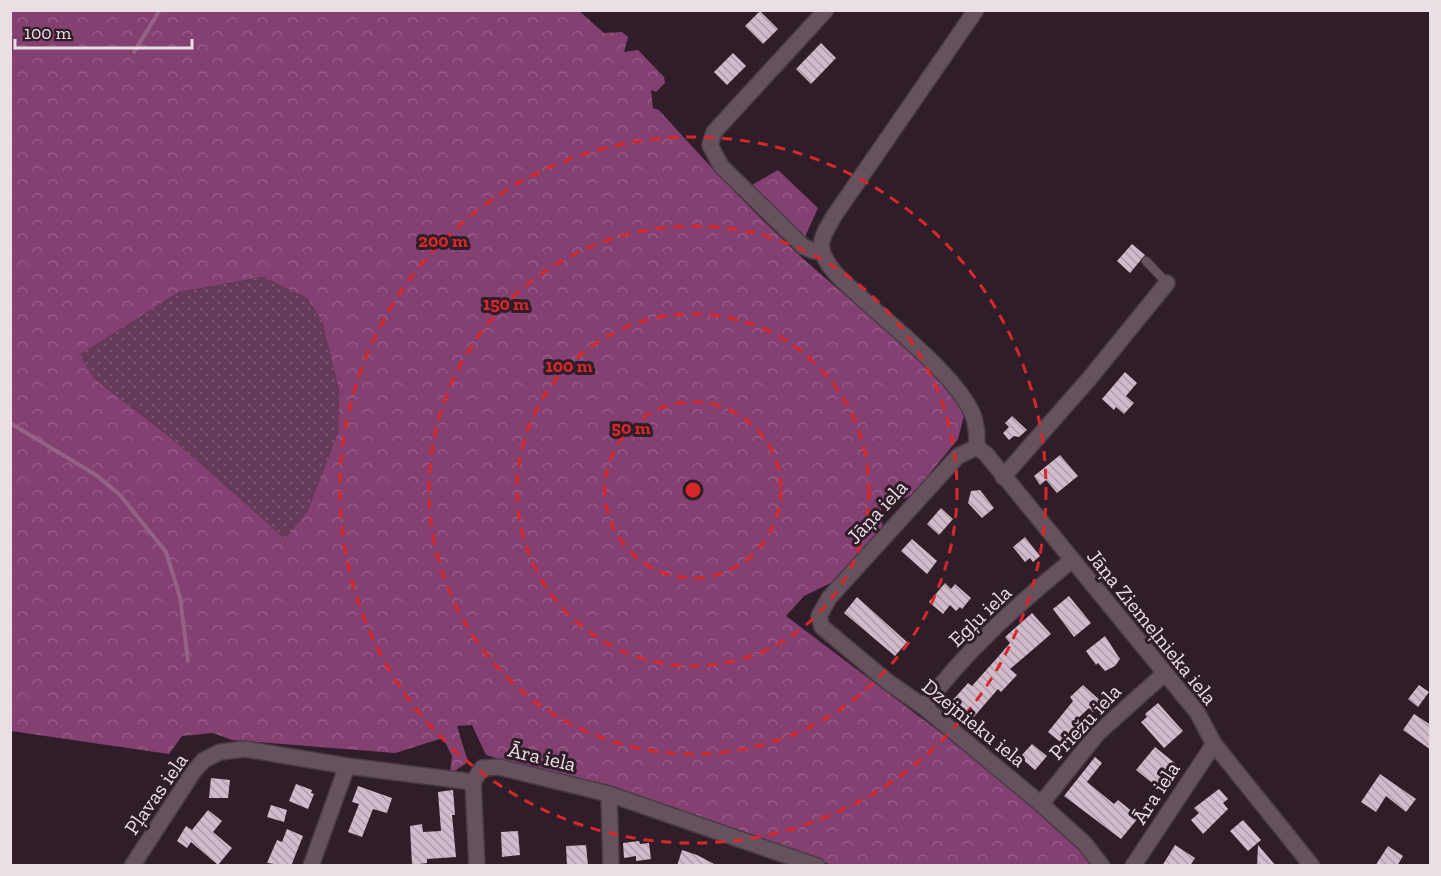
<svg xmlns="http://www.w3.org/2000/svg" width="1441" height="876" font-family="'Zilla Slab',serif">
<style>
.grass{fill:url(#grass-dots)}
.forest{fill:url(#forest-crowns);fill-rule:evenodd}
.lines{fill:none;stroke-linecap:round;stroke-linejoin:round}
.stream{stroke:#946287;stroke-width:4}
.building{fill:url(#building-back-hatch)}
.lane-casing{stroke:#4a3c45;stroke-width:10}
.street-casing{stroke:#4a3c45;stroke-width:18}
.lane{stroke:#66525f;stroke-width:8}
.street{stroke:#66525f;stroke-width:15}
.ring{fill:none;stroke:#d62828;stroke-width:3;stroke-dasharray:10 8}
.labels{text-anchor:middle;stroke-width:6;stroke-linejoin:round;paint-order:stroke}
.street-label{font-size:21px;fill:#ebdfe6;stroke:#2f1e2a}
.centre{fill:#d62828;stroke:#2f1e2a;stroke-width:3}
.ring-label{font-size:18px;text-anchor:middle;font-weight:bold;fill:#d62828;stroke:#2f1e2a;stroke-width:6;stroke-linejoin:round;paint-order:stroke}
</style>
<defs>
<pattern id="grass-dots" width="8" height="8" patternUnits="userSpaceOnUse" patternTransform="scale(1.5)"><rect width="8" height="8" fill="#643a58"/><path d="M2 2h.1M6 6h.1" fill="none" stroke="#7a5670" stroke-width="1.8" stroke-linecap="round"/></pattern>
<pattern id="forest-crowns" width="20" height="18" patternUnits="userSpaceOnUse" patternTransform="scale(1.5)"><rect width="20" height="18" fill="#854072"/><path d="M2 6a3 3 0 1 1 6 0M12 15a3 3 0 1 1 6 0" fill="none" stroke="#965b86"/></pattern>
<pattern id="building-back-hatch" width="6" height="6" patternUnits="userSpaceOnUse" patternTransform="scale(1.5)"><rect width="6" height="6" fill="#d1bac9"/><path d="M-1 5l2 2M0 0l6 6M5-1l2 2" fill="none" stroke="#ae9ca8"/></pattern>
</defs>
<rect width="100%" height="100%" fill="#2f1e2a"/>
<path class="grass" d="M 263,277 L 307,298 L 322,321 L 339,390 L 338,433 L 307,512 L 285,540 L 175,441 L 96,380 L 78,355 L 179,292 Z"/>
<g class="forest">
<path d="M 11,11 L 579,11 L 604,33 L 622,32 L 628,37 L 624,52 L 638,50 L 664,77 L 665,83 L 656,92 L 651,90 L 653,108 L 659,110 C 704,160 749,209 798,254 C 854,305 917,350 966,408 L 958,439 L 931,472 L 922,491 L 881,508 L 883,531 L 847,575 L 804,596 L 786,616 L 1030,800 L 1054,828 L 1086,848 L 1099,865 L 832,865 L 612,792 L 486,755 L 472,725 L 457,726 L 468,762 L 450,774 L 452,756 L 443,738 L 395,753 L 232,740 L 213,733 L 182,736 L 169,754 L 11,731 ZM 263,277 L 307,298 L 322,321 L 339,390 L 338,433 L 307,512 L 285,539 L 175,441 L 96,380 L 79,355 L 179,292 Z"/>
<path d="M 778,170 L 818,208 L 804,239 L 750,186 Z"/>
</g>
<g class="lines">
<g class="stream">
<path d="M 134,52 L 160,10"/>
<path d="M 10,423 L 96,475 L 120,495 L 166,552 L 180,597 L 188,661"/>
</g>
</g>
<g class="building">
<path d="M 760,11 L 778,29 L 763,44 L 745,26 Z"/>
<path d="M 821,43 L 836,58 L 811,84 L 796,69 Z"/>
<path d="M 733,53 L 746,66 L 727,85 L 714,72 Z"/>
<path d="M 1132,244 L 1145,255 L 1130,273 L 1117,261 Z"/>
<path d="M 1125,372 L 1137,383 L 1126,396 L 1134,403 L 1124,414 L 1116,407 L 1114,410 L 1102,399 Z"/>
<path d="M 1012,416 L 1027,430 L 1019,437 L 1014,436 L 1009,440 L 1003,433 L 1009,427 L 1005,423 Z"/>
<path d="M 1060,455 L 1078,476 L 1057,493 L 1046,480 L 1040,485 L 1034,476 Z"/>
<path d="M 980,490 L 994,508 L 982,518 L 968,503 L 971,491 Z"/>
<path d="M 941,508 L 953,519 L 939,535 L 927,524 Z"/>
<path d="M 1025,537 L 1040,556 L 1033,562 L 1030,558 L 1025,562 L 1013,547 Z"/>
<path d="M 912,539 L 937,561 L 927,574 L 901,551 Z"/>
<path d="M 945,583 L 951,589 L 955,584 L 971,598 L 962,609 L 960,607 L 956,611 L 950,605 L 943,614 L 929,602 Z"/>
<path d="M 1069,596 L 1091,623 L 1074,637 L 1053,609 Z"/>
<path d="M 857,597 L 907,642 L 895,656 L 844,613 Z"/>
<path d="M 1032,613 L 1051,634 L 1010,669 L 1017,675 L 1001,692 L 998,689 L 972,719 L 952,701 L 968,683 L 972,686 L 997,658 L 1010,643 L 1005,637 Z"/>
<path d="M 1105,636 L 1120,659 L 1115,666 L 1105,671 L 1098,663 L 1096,665 L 1086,651 Z"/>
<path d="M 1083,685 L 1103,703 L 1093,712 L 1089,708 L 1074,722 L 1079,727 L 1064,745 L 1048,732 L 1073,701 L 1070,697 Z"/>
<path d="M 1419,685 L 1429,692 L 1418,707 L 1408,699 Z"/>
<path d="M 1158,703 L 1183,731 L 1164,748 L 1141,722 L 1147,717 L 1145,714 Z"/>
<path d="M 1414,714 L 1431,725 L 1431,750 L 1403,730 Z"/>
<path d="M 1032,744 L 1047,756 L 1035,770 L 1020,757 Z"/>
<path d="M 1155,747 L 1176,764 L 1157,787 L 1136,770 Z"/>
<path d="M 1095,757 L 1102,763 L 1087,782 L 1114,804 L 1118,800 L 1139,817 L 1121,839 L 1064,796 Z"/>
<path d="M 1380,774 L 1416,799 L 1406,812 L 1386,796 L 1376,812 L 1361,802 Z"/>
<path d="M 211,778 L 230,780 L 228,798 L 209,798 Z"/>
<path d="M 296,784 L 312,790 L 311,793 L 314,794 L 308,809 L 289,801 Z"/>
<path d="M 358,786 L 392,798 L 387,813 L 373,809 L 362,837 L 348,832 L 359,804 L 352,802 Z"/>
<path d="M 1219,789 L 1228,799 L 1223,803 L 1228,809 L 1203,834 L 1191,820 L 1199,813 L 1194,808 Z"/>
<path d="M 453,790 L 455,815 L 452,815 L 456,857 L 427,859 L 427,863 L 412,865 L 410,826 L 422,824 L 423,832 L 441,831 L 438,792 Z"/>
<path d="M 271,805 L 287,810 L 284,822 L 267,817 Z"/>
<path d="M 208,810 L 222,821 L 213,832 L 232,848 L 218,865 L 191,842 L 187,848 L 177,841 L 186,826 L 192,830 Z"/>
<path d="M 1243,820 L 1261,840 L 1248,851 L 1230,831 Z"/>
<path d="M 287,829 L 303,836 L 291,866 L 267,863 L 277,840 L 282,842 Z"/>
<path d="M 518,831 L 520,855 L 502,857 L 501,832 Z"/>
<path d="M 639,841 L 640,844 L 649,843 L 651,859 L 636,861 L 636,856 L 624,858 L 623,843 Z"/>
<path d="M 586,845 L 588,866 L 567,866 L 566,846 Z"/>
<path d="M 1175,845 L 1195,858 L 1190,866 L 1162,866 Z"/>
<path d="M 1258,845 L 1276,866 L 1257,866 Z"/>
<path d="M 1388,846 L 1403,856 L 1397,866 L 1375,866 Z"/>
<path d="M 682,850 L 697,855 L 718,866 L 677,866 Z"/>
</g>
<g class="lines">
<defs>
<path id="lane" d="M 1146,261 L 1167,283"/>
<g id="street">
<path d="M 976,10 L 834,216 C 829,226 819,238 822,250 C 826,267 843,281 856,293 C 889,324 956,375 973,415 C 977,426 977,436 977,447"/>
<path d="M 822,250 L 814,251 L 804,247 L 721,166 L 710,145 L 714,132 L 826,10"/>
<path d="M 977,447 L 958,456 L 829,598 L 819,616 L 822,627 L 888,682 L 924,707 L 1041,804 L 1085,844 L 1102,866"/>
<path d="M 977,447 L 986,454 L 1197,712 L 1214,744 L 1312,866"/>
<path d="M 1003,477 L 1089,379 L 1167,283"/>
<path d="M 924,707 C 964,652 1018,604 1071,561"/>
<path d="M 473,782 L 477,866"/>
<path d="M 609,794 L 611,866"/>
<path d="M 1041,804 L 1098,733 L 1165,673"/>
<path d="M 132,866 L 194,771 L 204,760 L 220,752 L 245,749 L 347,766 L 473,782 L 482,768 L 499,767 L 609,794 L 817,866"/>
<path d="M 311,866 L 347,766"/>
<path d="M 1133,866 L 1214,744"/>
</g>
</defs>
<use href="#lane" class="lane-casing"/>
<use href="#street" class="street-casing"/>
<use href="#lane" class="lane"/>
<use href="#street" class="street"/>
</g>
<g class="ring">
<circle cx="693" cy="490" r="88"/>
<circle cx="693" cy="490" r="176"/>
<circle cx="693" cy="490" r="264"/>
<circle cx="693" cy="490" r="353"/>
</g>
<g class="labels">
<g class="street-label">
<text transform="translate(877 512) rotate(-47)" y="7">Jāņa iela</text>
<text transform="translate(980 616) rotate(-44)" y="7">Egļu iela</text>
<text transform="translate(1152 627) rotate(51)" y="7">Jāņa Ziemeļnieka iela</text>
<text transform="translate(1085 722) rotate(-47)" y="7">Priežu iela</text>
<text transform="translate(974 723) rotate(39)" y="7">Dzejnieku iela</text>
<text transform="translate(542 757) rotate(13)" y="7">Āra iela</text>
<text transform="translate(1156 793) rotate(-57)" y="7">Āra iela</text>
<text transform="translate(156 794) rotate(-55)" y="7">Pļavas iela</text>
</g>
</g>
<circle cx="693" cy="490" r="9" class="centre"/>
<g class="ring-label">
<text x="443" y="247">200 m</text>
<text x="506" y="310">150 m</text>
<text x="569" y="372">100 m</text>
<text x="631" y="434">50 m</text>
</g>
<rect width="1441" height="876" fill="none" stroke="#ebdfe6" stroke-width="24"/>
<path d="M15 39v9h177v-9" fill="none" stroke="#ebdfe6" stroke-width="3"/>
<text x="24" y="39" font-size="18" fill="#ebdfe6" stroke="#2f1e2a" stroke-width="4.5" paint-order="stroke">100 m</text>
</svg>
